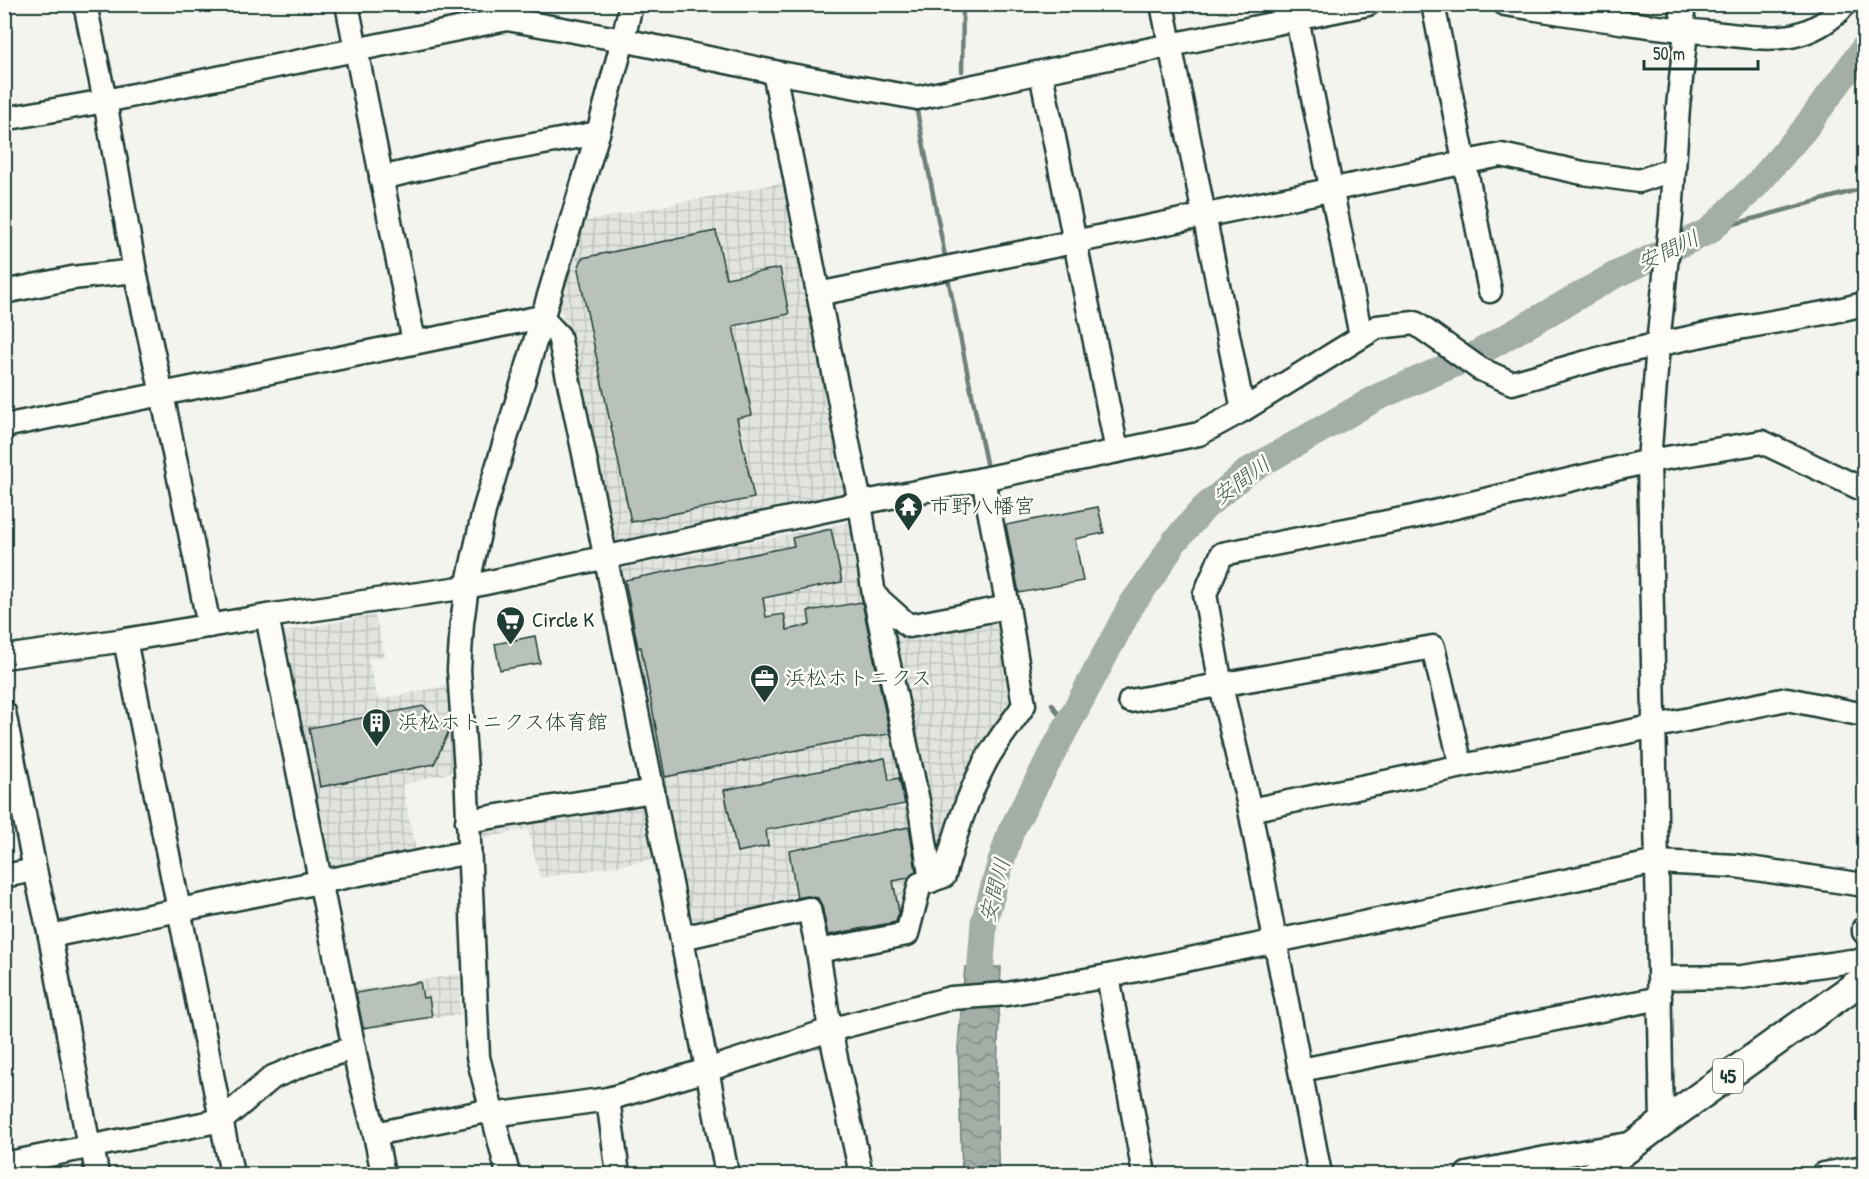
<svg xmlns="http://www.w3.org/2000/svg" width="1869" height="1179" font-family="'Patrick Hand','Klee One',sans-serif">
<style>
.industrial{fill:url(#industrial-grid)}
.water{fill:url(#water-waves);stroke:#6e8179;stroke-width:1.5}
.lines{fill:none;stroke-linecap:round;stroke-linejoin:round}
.stream{stroke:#6e8179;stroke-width:4.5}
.river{stroke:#a3aea7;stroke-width:27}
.building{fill:#b9c1bb;stroke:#1f3d34;stroke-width:1.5}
.minor-casing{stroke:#1f3d34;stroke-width:27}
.major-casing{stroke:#1f3d34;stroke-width:32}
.minor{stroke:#fdfcf7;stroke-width:22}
.major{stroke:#fdfcf7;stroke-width:27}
.labels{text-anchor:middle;stroke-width:5;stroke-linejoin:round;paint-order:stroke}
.shield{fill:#fdfcf7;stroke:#62766e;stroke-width:1.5}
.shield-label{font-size:20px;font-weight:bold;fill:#1f3d34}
.poi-label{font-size:21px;fill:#1f3d34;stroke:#fdfcf7;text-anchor:start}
.water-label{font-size:22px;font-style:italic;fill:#475f56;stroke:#fdfcf7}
</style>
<defs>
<pattern id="industrial-grid" width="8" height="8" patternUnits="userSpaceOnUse" patternTransform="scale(1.5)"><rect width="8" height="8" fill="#e2e5df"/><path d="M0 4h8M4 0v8" fill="none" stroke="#c1c5c0"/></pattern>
<pattern id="water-waves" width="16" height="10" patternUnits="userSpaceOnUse" patternTransform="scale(1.5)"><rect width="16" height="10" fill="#a3aea7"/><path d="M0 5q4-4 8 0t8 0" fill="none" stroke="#848f89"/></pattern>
</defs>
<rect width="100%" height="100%" fill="#f4f4ef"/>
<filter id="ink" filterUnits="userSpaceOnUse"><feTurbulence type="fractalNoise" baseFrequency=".0167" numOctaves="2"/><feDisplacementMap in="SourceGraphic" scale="12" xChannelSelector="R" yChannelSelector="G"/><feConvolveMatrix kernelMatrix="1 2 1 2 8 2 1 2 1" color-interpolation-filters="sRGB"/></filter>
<g filter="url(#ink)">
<g class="industrial">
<path d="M 786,182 L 846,496 L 611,545 L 562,313 L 556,306 L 580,222 Z"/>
<path d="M 850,522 L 865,596 L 912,635 L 1000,616 L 1017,701 L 940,873 L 904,929 L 822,945 L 812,905 L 687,928 L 672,857 L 540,878 L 528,829 L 474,840 L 473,813 L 659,784 L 617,569 Z"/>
<path d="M 375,615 L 385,656 L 368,659 L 378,699 L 452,685 L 455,771 L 402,785 L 418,859 L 326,876 L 282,632 Z"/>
<path d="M 460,974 L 460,1014 L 355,1031 L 347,992 Z"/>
</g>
<path class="water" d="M 965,967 L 1001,967 C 998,1036 995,1105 999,1174 L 962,1174 L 958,1046 Z"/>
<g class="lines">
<g class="stream">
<path d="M 962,71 L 963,4"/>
<path d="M 916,106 L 946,261"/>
<path d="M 1709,231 L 1864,188"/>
<path d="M 948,278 L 987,468"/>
<path d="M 1030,674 L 1034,693"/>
<path d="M 1052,704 L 1067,728"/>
</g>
<path class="river" d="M 978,1003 L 984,922 L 999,868 L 1011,831 L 1132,604 L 1156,571 L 1174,542 L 1205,507 L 1248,471 L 1378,397 L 1473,356 L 1615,275 L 1709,231 L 1758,183 L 1803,131 L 1864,48"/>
</g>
<g class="building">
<path d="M 716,231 L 726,278 L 780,268 L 789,314 L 733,326 L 752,415 L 737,418 L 754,498 L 631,522 L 578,269 L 582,258 Z"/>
<path d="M 1098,507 L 1104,533 L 1075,539 L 1083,581 L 1019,593 L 1006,525 Z"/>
<path d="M 831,529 L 842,582 L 763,598 L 766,617 L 784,614 L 787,630 L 810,625 L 808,611 L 862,602 L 890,734 L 832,743 L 665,777 L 641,647 L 638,648 L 625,580 L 794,546 L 792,538 Z"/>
<path d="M 535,636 L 540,663 L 500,670 L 495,644 Z"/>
<path d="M 424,706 L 449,731 L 434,764 L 320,787 L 309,728 Z"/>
<path d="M 885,758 L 889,780 L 899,778 L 905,804 L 766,830 L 768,846 L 737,852 L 724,790 Z"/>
<path d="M 909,827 L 916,871 L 908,878 L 893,881 L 899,912 L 896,922 L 828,935 L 822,906 L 818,898 L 807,896 L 797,898 L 789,851 Z"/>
<path d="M 420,982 L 423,998 L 429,997 L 432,1017 L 363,1028 L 356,993 Z"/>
</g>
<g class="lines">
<defs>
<g id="minor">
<path d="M 85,4 L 105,101 L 135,271 L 162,394 L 209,626"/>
<path d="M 347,4 L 414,342"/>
<path d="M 1162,4 L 1243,410"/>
<path d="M 1294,4 L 1361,336"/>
<path d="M 1433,4 L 1490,291"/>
<path d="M 1505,4 C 1575,15 1644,27 1714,33 C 1739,36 1765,40 1791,36 C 1811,32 1833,20 1845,4"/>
<path d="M 774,72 L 860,503 L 874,595 L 909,626 L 1008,607"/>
<path d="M 1041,73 L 1117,451"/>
<path d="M 4,119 L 105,101 L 507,19 L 623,40 L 774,72 L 917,98 L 1368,4"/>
<path d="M 381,178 L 484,154 L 598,133"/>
<path d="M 4,292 L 72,278 L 135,271"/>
<path d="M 818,294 L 1501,155 L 1583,173 L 1639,181 L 1674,169"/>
<path d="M 4,426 L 541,317 L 559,336 C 619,615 674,894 727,1174"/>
<path d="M 874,595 L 921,815 L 931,881"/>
<path d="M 267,616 L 358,1069 L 375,1134 L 383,1174"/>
<path d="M 125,640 L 232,1174"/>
<path d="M 4,657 L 125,640 L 267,616 L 467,587 L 860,503 L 983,479 L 1199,434 L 1243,410 L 1377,327 L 1415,323 L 1480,369 L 1512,383 L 1619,353 L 1721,331 L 1830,312 L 1864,304"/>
<path d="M 1130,701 L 1433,647 L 1461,765"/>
<path d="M 4,712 L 35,870 L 50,936 L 89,1147 L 93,1151 L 97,1174"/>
<path d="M 1250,810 L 1787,699 L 1864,715"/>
<path d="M 467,821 L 653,791"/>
<path d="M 4,876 L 35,870"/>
<path d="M 1864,928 L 1864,932"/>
<path d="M 50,936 L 469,852"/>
<path d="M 682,938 L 809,909 L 818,951 L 830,1030 L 861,1174"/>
<path d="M 818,951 L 907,934 L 920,884 L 944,876 C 955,836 967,796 987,759 C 998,740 1012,723 1024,705 L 1008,607 L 983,479"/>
<path d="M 1108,976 L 1144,1174"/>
<path d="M 1661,978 L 1742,977 L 1851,961 L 1864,962"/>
<path d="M 1301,1070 L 1660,998"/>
<path d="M 608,1099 L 618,1174"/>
<path d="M 1662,1123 L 1649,461 L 1658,345 L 1671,216 L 1678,107 L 1686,31 L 1680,4"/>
<path d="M 375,1134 L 482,1112 L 493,1115 L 608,1099 L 707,1070 L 830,1030 L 951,998 L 1007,994 L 1108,976 L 1657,862 L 1736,866 L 1864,885"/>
<path d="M 4,1164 L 222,1120 L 273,1077 L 314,1060 L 354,1048"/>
<path d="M 508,1174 L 478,1057 L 466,770 L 459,670 L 462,623 L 467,587 L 484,511 L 598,133 L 623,40 L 631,4"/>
<path d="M 1320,1174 L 1250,810 L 1221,686 L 1205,594 L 1222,554 L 1413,517 L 1649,461 L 1762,442 L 1864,490"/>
<path d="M 1467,1174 L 1546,1158 L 1635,1143"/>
<path d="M 1823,1174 L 1864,1167"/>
</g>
<path id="major" d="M 1594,1174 L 1662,1123 L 1864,979"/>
</defs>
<use href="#minor" class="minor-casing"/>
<use href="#major" class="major-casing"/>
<use href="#minor" class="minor"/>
<use href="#major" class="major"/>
</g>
</g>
<defs>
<symbol id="temple-pin" viewBox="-11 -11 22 30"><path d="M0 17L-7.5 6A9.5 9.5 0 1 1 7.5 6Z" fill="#1f3d34" stroke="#fdfcf7"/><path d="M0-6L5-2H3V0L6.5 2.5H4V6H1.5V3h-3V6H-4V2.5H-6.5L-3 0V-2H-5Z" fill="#fff"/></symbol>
<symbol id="supermarket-pin" viewBox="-11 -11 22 30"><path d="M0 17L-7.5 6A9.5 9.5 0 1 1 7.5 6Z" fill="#1f3d34" stroke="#fdfcf7"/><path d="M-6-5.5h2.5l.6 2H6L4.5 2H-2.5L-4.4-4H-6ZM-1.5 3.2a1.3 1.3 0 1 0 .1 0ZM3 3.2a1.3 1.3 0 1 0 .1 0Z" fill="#fff"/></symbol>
<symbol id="office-pin" viewBox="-11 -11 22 30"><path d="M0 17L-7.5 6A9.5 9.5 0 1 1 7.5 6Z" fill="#1f3d34" stroke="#fdfcf7"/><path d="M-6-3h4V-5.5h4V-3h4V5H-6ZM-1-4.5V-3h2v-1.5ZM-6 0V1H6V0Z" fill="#fff"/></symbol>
<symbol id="building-pin" viewBox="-11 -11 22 30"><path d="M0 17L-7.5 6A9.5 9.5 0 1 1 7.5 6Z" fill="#1f3d34" stroke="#fdfcf7"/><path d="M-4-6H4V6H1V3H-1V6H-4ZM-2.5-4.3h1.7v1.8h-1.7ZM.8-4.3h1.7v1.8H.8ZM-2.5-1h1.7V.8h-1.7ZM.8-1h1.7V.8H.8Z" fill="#fff"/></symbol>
</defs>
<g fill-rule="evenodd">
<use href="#temple-pin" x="892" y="490" width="33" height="45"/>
<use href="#supermarket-pin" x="494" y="604" width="33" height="45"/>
<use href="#office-pin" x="748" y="662" width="33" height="45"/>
<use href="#building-pin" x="360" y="706" width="33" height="45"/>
</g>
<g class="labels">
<rect class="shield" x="1713" y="1059" width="30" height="34" rx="4.5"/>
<g class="shield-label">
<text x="1728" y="1083">45</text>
</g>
<g class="poi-label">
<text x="930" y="513">市野八幡宮</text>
<text x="532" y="627">Circle K</text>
<text x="785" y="685">浜松ホトニクス</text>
<text x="398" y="729">浜松ホトニクス体育館</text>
</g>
<g class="water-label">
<text transform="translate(1668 250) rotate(-25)" y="8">安間川</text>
<text transform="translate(1241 480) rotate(-36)" y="8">安間川</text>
<text transform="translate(994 890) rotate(-75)" y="8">安間川</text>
</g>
</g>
<rect width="1869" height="1179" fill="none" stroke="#fdfcf7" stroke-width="24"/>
<rect x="12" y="12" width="1845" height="1155" fill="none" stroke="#1f3d34" stroke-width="2" filter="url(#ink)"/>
<path d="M1644 60v9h114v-9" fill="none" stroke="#1f3d34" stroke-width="3"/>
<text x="1653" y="60" font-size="18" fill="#1f3d34" stroke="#fdfcf7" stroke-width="4.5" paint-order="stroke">50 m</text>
</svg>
